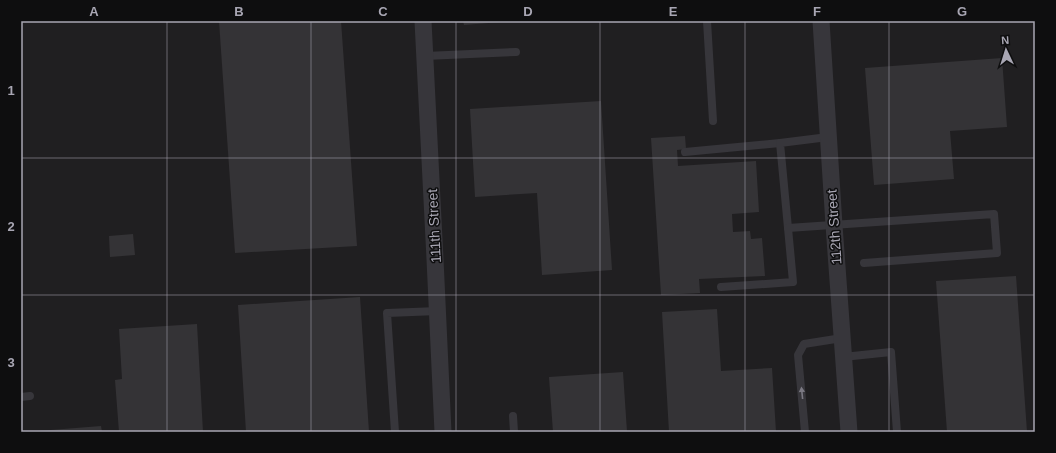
<svg xmlns="http://www.w3.org/2000/svg" width="1056" height="453" font-family="Helvetica,sans-serif">
<style>
.built{fill:#201f21}
.building{fill:#343336}
.lines{fill:none;stroke-linecap:round;stroke-linejoin:round}
.service{stroke:#37363b;stroke-width:8}
.minor{stroke:#37363b;stroke-width:17}
.oneway{fill:#7b7983}
.grid{fill:none;stroke:#a8a6b3;stroke-width:1;stroke-opacity:0.55}
.labels{text-anchor:middle;stroke-width:3;stroke-linejoin:round;paint-order:stroke}
.street-label{font-size:14px;fill:#a8a6b3;stroke:#0e0e0f}
.neatline{fill:none;stroke:#a8a6b3;stroke-width:1.5}
.grid-label{font-size:13px;text-anchor:middle;font-weight:bold;fill:#a8a6b3}
</style>
<rect width="100%" height="100%" fill="#131314"/>
<rect class="built" x="21" y="21" width="1014" height="411"/>
<g class="building">
<path d="M 219,21 L 341,21 L 357,246 L 235,253 Z"/>
<path d="M 463,21 L 501,21 L 501,22 L 464,25 Z"/>
<path d="M 1002,58 L 1007,127 L 950,131 L 954,179 L 874,185 L 865,68 Z"/>
<path d="M 601,101 L 612,270 L 542,275 L 537,193 L 475,197 L 470,109 Z"/>
<path d="M 685,136 L 686,149 L 677,150 L 678,166 L 756,161 L 759,212 L 732,214 L 733,232 L 750,231 L 751,239 L 762,238 L 765,276 L 699,279 L 700,293 L 661,295 L 651,138 Z"/>
<path d="M 133,234 L 135,255 L 110,257 L 109,236 Z"/>
<path d="M 1016,276 L 1027,432 L 947,432 L 936,281 Z"/>
<path d="M 360,297 L 369,432 L 246,432 L 238,305 Z"/>
<path d="M 717,309 L 721,371 L 772,368 L 776,432 L 669,432 L 662,312 Z"/>
<path d="M 197,324 L 203,432 L 119,432 L 115,380 L 122,379 L 119,329 Z"/>
<path d="M 623,372 L 627,432 L 553,432 L 549,377 Z"/>
<path d="M 101,426 L 102,432 L 38,432 L 38,431 Z"/>
</g>
<g class="lines">
<g class="service">
<path d="M 707,21 L 713,121"/>
<path d="M 425,56 L 516,52"/>
<path d="M 685,152 L 780,143"/>
<path d="M 788,228 L 780,143 L 828,137"/>
<path d="M 721,287 L 793,282 L 788,228 L 994,214 L 997,253 L 864,263"/>
<path d="M 843,357 L 891,352 L 897,432"/>
<path d="M 21,397 L 30,396"/>
<path d="M 513,416 L 514,432"/>
<path d="M 395,432 L 387,313 L 438,311"/>
<path d="M 805,432 L 798,355 L 804,344 L 842,338"/>
</g>
<g class="minor">
<path d="M 423,21 L 435,259 L 443,432"/>
<path d="M 821,21 L 834,225 L 849,432"/>
</g>
</g>
<defs><path id="oneway-solid" d="M-6-.8H1V-3.2L6.5 0L1 3.2V.8H-6Z"/></defs>
<use class="oneway" href="#oneway-solid" transform="translate(802 393) rotate(-96)"/>
<path class="grid" d="M 167,21 L 167,432M 311,21 L 311,432M 456,21 L 456,432M 600,21 L 600,432M 745,21 L 745,432M 889,21 L 889,432M 21,158 L 1035,158M 21,295 L 1035,295"/>
<g class="labels">
<g class="street-label">
<text transform="translate(434 226) rotate(-93)" y="5">111th Street</text>
<text transform="translate(834 227) rotate(-94)" y="5">112th Street</text>
</g>
</g>
<rect width="1056" height="453" fill="none" stroke="#0e0e0f" stroke-width="44"/>
<g transform="translate(1006 50) rotate(356)" stroke="#0e0e0f" stroke-width="3" paint-order="stroke">
<path d="M0-3L7 15L0 10L-7 15Z" fill="#a8a6b3"/>
<text y="-6" font-size="11" font-weight="bold" text-anchor="middle" fill="#a8a6b3">N</text>
</g>
<rect x="22" y="22" width="1012" height="409" class="neatline"/>
<g class="grid-label">
<text x="94" y="16">A</text>
<text x="239" y="16">B</text>
<text x="383" y="16">C</text>
<text x="528" y="16">D</text>
<text x="673" y="16">E</text>
<text x="817" y="16">F</text>
<text x="962" y="16">G</text>
<text x="11" y="95">1</text>
<text x="11" y="231">2</text>
<text x="11" y="367">3</text>
</g>
</svg>
